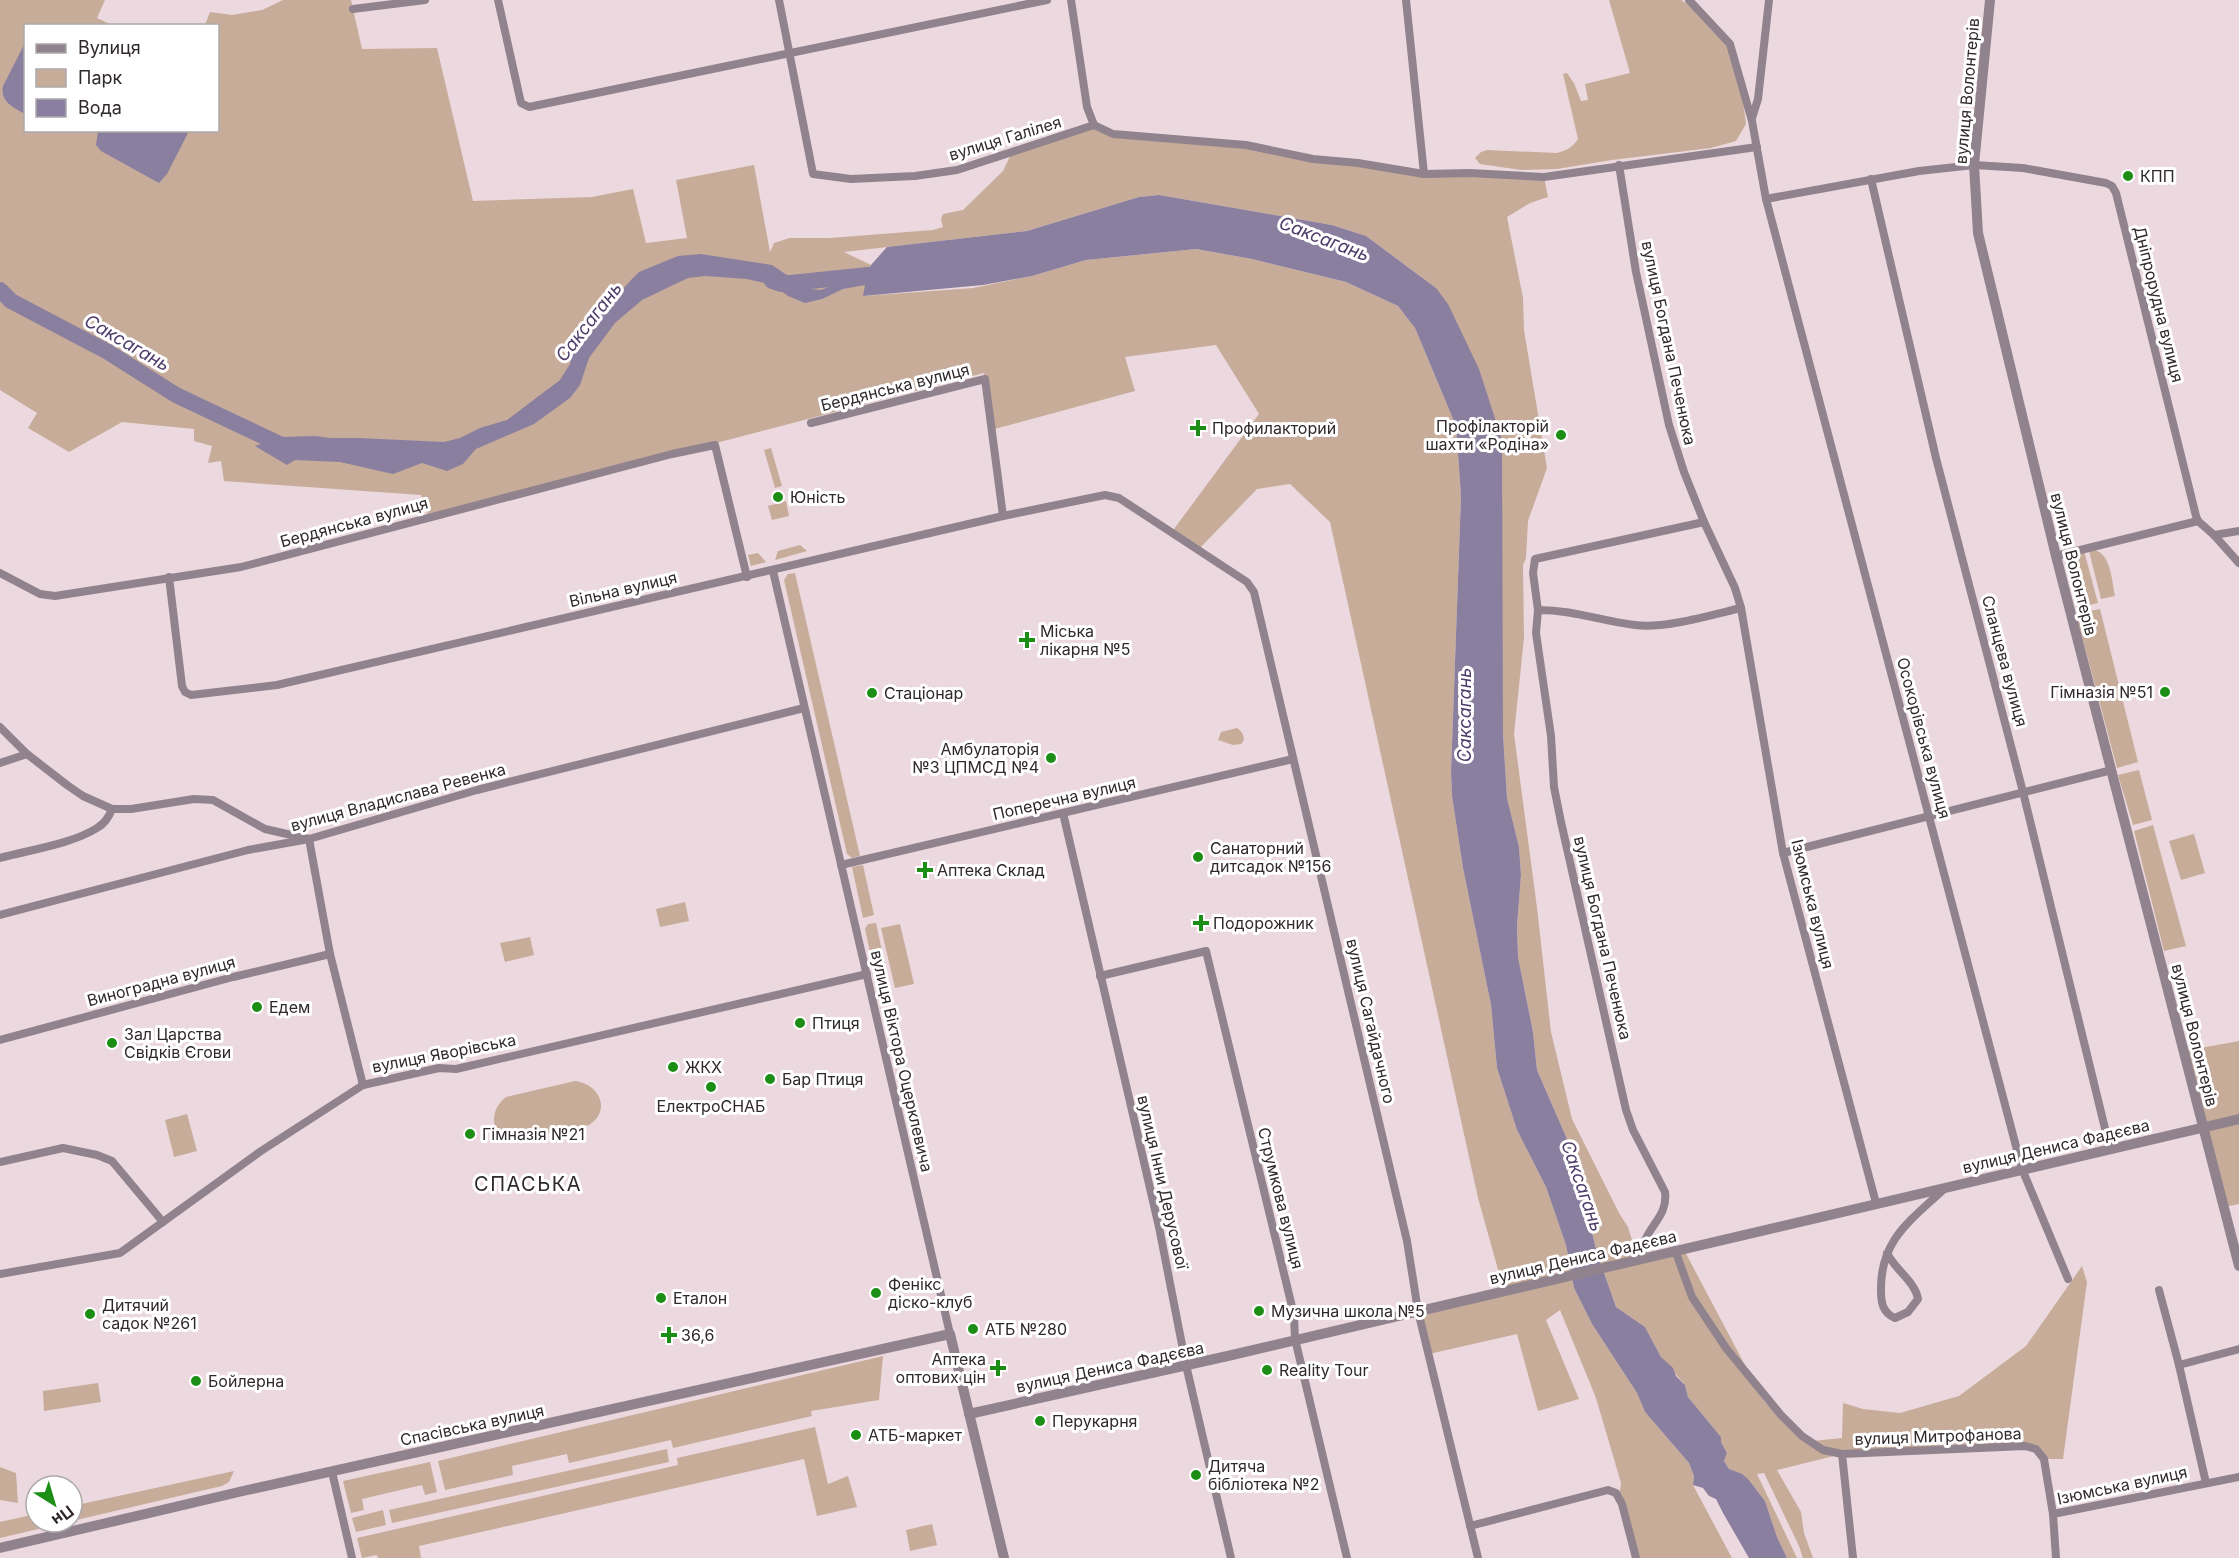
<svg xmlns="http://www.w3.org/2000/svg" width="2239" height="1558" font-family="Inter,sans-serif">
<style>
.green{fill:#c7ac9a}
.water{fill:#8a7f9f}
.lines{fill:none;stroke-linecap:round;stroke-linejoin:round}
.river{stroke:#8a7f9f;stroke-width:16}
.minor{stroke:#90838e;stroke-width:8}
.tertiary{stroke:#90838e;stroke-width:10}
.poi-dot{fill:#1c8e15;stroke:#fff;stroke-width:2}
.labels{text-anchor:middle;stroke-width:6;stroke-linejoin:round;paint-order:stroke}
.street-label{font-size:16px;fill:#30292b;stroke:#fff}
.poi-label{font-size:16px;fill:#30292b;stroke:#fff;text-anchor:start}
.water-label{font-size:18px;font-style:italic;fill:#4e3c6b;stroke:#fff}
.quarter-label{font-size:20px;letter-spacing:1.5px;fill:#30292b;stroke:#fff}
</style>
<rect width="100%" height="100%" fill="#ecd9df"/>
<g class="green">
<path d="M 0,0 L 105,0 L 97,18 L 112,25 L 26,26 L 26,130 L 218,130 L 218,26 L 205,25 L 210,12 L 232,15 L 262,10 L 283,0 L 351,0 L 362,49 L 437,48 L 473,201 L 592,197 L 633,189 L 646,243 L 687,238 L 676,180 L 754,165 L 770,252 L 774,243 L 790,238 L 830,238 L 933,230 L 943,227 L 941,219 L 943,214 L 963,210 L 1003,171 L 1012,152 L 1094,125 L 1103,130 L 1213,142 L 1391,170 L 1544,177 L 1548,197 L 1530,203 L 1507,217 L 1523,298 L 1524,330 L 1547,468 L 1528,521 L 1526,558 L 1523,565 L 1524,638 L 1514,734 L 1537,908 L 1551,1032 L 1572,1119 L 1619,1213 L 1628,1227 L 1638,1259 L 1683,1248 L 1764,1401 L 1804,1442 L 1842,1438 L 1843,1403 L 1863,1409 L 1900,1413 L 1959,1396 L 2026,1346 L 2082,1266 L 2087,1282 L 2063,1459 L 2044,1459 L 2036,1449 L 1842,1454 L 1777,1470 L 1801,1512 L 1804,1533 L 1813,1558 L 1803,1558 L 1799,1546 L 1764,1473 L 1757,1474 L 1797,1558 L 1787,1558 L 1777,1537 L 1765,1501 L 1749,1480 L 1729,1469 L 1724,1461 L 1727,1453 L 1721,1442 L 1721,1437 L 1688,1397 L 1685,1385 L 1661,1357 L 1645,1327 L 1616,1307 L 1597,1253 L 1579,1179 L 1577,1162 L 1537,1070 L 1533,1032 L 1518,957 L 1517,926 L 1521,875 L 1519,847 L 1507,798 L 1503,734 L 1436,288 L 1366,236 L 1332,225 L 1159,195 L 1139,197 L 1027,231 L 844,252 L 871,265 L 864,296 L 973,288 L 1032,276 L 1086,260 L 1196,249 L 1252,259 L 1346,282 L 1398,306 L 1415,328 L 1456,426 L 1461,496 L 1451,772 L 1452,796 L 1463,868 L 1491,1005 L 1497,1068 L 1517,1130 L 1546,1187 L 1566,1245 L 1574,1288 L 1592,1324 L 1637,1393 L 1645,1412 L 1689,1463 L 1694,1476 L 1693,1485 L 1732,1558 L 1636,1558 L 1619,1498 L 1621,1483 L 1596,1398 L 1560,1310 L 1546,1320 L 1579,1399 L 1538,1411 L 1517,1334 L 1429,1354 L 1418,1311 L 1504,1291 L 1478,1198 L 1330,522 L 1290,484 L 1257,489 L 1198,550 L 1171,533 L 1259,414 L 1216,345 L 1125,357 L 1135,391 L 991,430 L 984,373 C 799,421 614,470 429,518 L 421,495 L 224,481 L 221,461 L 208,463 L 212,446 L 194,441 L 194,429 L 122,422 L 69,452 L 28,428 L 37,413 L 0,390 Z"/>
<path d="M 1609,0 L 1681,0 L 1688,4 L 1728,47 L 1742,94 L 1746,124 L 1736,141 L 1711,148 L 1612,160 L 1557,169 L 1521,170 L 1480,164 L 1475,158 L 1481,152 L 1487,150 L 1557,153 C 1567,150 1572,148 1578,139 L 1563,74 L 1567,73 L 1574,83 L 1581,101 L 1588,100 L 1585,84 L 1630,73 Z"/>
<path d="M 771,448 L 782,486 L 775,488 L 764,450 Z"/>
<path d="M 786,501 L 789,516 L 772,520 L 768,506 Z"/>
<path d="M 800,545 L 807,551 L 775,560 L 778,551 Z"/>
<path d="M 2094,550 C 2111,553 2112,582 2115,596 L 2101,599 L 2089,551 Z"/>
<path d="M 2084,551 L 2098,603 L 2077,608 L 2064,556 Z"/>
<path d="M 758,553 L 766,562 L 751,566 L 748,555 Z"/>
<path d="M 795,573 L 860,856 L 852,858 L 847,854 L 784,580 L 788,574 Z"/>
<path d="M 2100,609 L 2138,762 L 2117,768 L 2076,614 Z"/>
<path d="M 1237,728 C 1242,731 1247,739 1241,744 L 1233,745 L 1218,740 L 1221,732 Z"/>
<path d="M 2139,770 L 2152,820 L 2133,825 L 2118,775 Z"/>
<path d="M 2153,825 L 2186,946 L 2164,951 L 2134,831 Z"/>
<path d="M 2194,834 L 2205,873 L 2181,880 L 2169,841 Z"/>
<path d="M 863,865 L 874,915 L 863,918 L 852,867 Z"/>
<path d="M 685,902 L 689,921 L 660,927 L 656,909 Z"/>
<path d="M 876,923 L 890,988 L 884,989 L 877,984 L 865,929 L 868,924 Z"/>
<path d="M 900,924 L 914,984 L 895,988 L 881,928 Z"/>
<path d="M 530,937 L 534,955 L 505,962 L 500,943 Z"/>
<path d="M 2239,1041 L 2239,1204 L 2224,1207 L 2184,1051 Z"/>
<path d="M 575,1081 C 599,1084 612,1110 589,1125 L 513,1141 C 490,1135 488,1111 506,1097 Z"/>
<path d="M 187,1114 L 197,1151 L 174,1157 L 165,1120 Z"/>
<path d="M 883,1356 L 879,1400 L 811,1411 L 812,1416 L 673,1448 L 671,1440 L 569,1463 L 567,1454 L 512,1466 L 513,1475 L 445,1490 L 438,1461 Z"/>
<path d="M 98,1383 L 101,1402 L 44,1411 L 43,1391 Z"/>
<path d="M 815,1427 L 828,1484 L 848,1476 L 857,1507 L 817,1516 L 804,1459 L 419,1546 L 421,1558 L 378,1558 L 377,1555 L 362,1558 L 357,1538 L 678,1465 L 677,1458 Z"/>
<path d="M 667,1449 L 669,1462 L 392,1523 L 389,1510 Z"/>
<path d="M 430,1462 L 437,1492 L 425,1495 L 422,1485 L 362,1499 L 364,1510 L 351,1513 L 343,1481 Z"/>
<path d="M 0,1467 L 16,1473 L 18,1503 L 0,1500 Z"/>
<path d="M 234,1471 L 229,1482 L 222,1486 L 72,1521 L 72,1506 Z"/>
<path d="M 383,1510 L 386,1525 L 356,1532 L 352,1518 Z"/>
<path d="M 36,1514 L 36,1522 L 68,1522 L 0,1538 L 0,1522 Z"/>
<path d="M 932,1524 L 937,1545 L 910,1551 L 906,1530 Z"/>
</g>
<g class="water">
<path d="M 25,43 L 25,114 C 13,107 0,102 3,86 Z"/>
<path d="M 98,131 L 98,130 L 189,131 L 167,174 L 159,183 L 101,151 L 96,145 Z"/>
<path d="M 1159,195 L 1332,225 L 1366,236 L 1436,288 L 1448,304 L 1479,369 L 1502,440 L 1503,734 L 1507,798 L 1519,847 L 1521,875 L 1517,926 L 1518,957 L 1533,1032 L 1537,1070 L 1577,1162 L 1579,1179 L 1597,1253 L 1616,1307 L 1645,1327 L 1661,1357 L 1673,1368 L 1676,1376 L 1685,1385 L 1688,1397 L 1721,1437 L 1721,1442 L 1727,1453 L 1724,1461 L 1729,1469 L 1742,1474 L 1749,1480 L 1765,1501 L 1777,1537 L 1787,1558 L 1749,1558 L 1723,1513 L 1716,1499 L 1709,1496 L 1703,1488 L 1693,1485 L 1694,1476 L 1689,1463 L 1645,1412 L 1637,1393 L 1592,1324 L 1574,1288 L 1566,1245 L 1546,1187 L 1517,1130 L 1497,1068 L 1491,1005 L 1463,868 L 1452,796 L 1451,772 L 1461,496 L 1456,426 L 1415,328 L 1398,306 L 1346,282 L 1252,259 L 1196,249 L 1086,260 L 1032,276 L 983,285 L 863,296 L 865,285 L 843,289 L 822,299 L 805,303 L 788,296 L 773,285 L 747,279 L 705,276 L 688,278 L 642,300 L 615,323 L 589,358 L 580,385 L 570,398 L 534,424 L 476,449 L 463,464 L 447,471 L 422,463 L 393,474 L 340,462 L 295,460 L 287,465 L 255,446 L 283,437 L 315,436 L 330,438 L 359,438 L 444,442 L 460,438 L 480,428 L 507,420 L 560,380 L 570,364 L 572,351 L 581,336 L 631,280 L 639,272 L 678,256 L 701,254 L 772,265 L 787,275 L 799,288 L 821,290 L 869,271 L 871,265 L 887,247 L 1027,231 L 1139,197 Z"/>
</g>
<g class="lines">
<g class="river">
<path d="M 772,281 L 781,284 L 878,274"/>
<path d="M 0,290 L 11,301 L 108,352 L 176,395 L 290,449"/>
</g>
<g class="minor">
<path d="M 498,0 L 521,103 L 529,107 L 1047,0"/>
<path d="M 779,0 L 813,174 L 851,179 L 915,176 L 957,170 L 1094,125"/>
<path d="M 1071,0 L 1087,107 L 1094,125"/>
<path d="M 1406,0 L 1424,174"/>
<path d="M 1689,0 L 1730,44 L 1752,121 L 1766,199 L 2022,1169 L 2068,1279"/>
<path d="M 353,9 L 425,0"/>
<path d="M 1752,118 L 1758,99 L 1769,0"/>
<path d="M 1094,125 L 1113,134 L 1246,145 L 1313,159 L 1358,163 L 1424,174 L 1470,173 L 1544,177 L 1757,147"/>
<path d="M 1619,165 L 1636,272 L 1669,425 L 1684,472 L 1704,522 L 1735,588 L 1741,608 C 1711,615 1664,629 1635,625 C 1600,621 1575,610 1538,610 L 1536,633 L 1551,736 L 1554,787 L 1561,822 L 1626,1110 L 1633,1130 L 1665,1192 C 1669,1220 1639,1230 1643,1258"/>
<path d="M 1871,179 L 1936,458 L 2023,792 L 2110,1149"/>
<path d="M 1766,199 L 1919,171 L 1974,165 L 2023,168 L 2106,183 L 2112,186 L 2116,193 L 2196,516 L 2198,521 L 2214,535 L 2239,563"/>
<path d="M 811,423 L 985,379 L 1003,516"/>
<path d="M 2214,535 L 2239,531"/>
<path d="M 2056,556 L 2198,521"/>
<path d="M 773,571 L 950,1334"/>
<path d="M 0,573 L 40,594 L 55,596 L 241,567 L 672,454 L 715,445 L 747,577"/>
<path d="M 169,577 L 182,686 L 185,692 L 191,695 L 277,685 L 1003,516 L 1105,495 L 1119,498 L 1247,582 L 1254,592 L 1407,1241 L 1418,1311 L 1478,1558"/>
<path d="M 1741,608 L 1783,853 L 1876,1203"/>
<path d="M 1538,610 L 1533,573 L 1535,559 L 1704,522"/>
<path d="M 0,727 L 27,754 L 67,785 L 83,796 L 112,809 L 131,809 L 194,799 L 213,800 L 265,829 L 309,839 L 330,954 L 363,1085"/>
<path d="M 0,763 L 27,754"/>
<path d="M 1063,813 L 1159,1227 L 1186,1365 L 1231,1558"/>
<path d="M 1783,853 L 2112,770"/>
<path d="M 0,858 C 29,850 72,844 97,828 C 104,824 109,817 112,809"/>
<path d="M 841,865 L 1293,759"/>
<path d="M 0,915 L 248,850 L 309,839 L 477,790 L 804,708"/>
<path d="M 1100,976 L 1206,951 L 1294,1315 L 1295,1339 L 1347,1558"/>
<path d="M 0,1040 L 233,977 L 330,954"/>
<path d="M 0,1162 L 63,1148 L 97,1155 L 112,1161 L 163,1222"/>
<path d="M 1675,1250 L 1692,1297 L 1726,1348 L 1781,1415 L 1802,1436 L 1823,1450 L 1842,1454"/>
<path d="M 1887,1253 C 1895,1270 1915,1281 1918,1299 L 1908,1312 L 1895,1318 C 1883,1313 1881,1303 1881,1291 C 1880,1240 1910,1221 1944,1189"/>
<path d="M 0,1274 L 120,1253 L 261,1151 L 363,1085 L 439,1068 L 456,1069 L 867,974"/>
<path d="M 2159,1290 L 2179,1365 L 2206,1483"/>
<path d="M 2179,1365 L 2239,1349"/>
<path d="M 332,1472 L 352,1558"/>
<path d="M 1470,1526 L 1608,1490 L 1616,1493 L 1622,1504 L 1636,1558"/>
<path d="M 1853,1558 L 1842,1454 L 2025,1446 L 2036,1449 L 2044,1459 L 2053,1514"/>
<path d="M 2056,1558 L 2053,1514 L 2239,1477"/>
</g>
<g class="tertiary">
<path d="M 1990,0 L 1974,165 L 1978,233 L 2056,556 L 2239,1266"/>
<path d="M 969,1414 L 1232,1355 L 2239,1119"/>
<path d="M 0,1548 L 243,1491 L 950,1334 L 1004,1558"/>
</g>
</g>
<g class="poi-dot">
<circle cx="2128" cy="176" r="6"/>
<path d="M1195 419h6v6h6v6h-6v6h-6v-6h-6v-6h6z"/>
<circle cx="1561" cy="435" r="6"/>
<circle cx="778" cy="497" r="6"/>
<path d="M1024 631h6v6h6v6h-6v6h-6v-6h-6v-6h6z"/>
<circle cx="2165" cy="692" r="6"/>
<circle cx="872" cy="693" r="6"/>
<circle cx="1051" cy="758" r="6"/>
<circle cx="1198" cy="857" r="6"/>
<path d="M922 861h6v6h6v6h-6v6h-6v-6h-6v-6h6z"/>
<path d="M1198 914h6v6h6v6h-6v6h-6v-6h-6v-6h6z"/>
<circle cx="257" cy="1007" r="6"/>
<circle cx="800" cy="1023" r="6"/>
<circle cx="112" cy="1043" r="6"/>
<circle cx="673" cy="1067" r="6"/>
<circle cx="770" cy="1079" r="6"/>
<circle cx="711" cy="1087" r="6"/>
<circle cx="470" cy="1134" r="6"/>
<circle cx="876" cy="1293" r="6"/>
<circle cx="661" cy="1298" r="6"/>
<circle cx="1259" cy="1311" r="6"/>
<circle cx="90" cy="1314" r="6"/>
<circle cx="973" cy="1329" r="6"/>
<path d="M666 1326h6v6h6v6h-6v6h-6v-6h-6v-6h6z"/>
<path d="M995 1359h6v6h6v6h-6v6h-6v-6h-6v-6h6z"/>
<circle cx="1267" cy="1370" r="6"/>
<circle cx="196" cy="1381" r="6"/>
<circle cx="1040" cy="1421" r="6"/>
<circle cx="856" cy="1435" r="6"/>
<circle cx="1196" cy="1475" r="6"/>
</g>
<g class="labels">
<g class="street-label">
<text transform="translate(1967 91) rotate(-85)" y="6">вулиця Волонтерів</text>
<text transform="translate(1005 138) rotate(-17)" y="6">вулиця Галілея</text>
<text transform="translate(2159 304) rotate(76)" y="6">Дніпрорудна вулиця</text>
<text transform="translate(1669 343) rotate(78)" y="6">вулиця Богдана Печенюка</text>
<text transform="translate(895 387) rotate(-14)" y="6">Бердянська вулиця</text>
<text transform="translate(354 522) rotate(-15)" y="6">Бердянська вулиця</text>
<text transform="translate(2074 564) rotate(76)" y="6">вулиця Волонтерів</text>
<text transform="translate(623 589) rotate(-13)" y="6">Вільна вулиця</text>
<text transform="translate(2005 661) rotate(75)" y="6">Сланцева вулиця</text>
<text transform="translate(1924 738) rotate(75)" y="6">Осокорівська вулиця</text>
<text transform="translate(398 797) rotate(-15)" y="6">вулиця Владислава Ревенка</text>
<text transform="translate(1064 798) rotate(-13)" y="6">Поперечна вулиця</text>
<text transform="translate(1813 904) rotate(76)" y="6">Ізюмська вулиця</text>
<text transform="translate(1603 938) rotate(77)" y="6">вулиця Богдана Печенюка</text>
<text transform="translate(161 981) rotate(-15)" y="6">Виноградна вулиця</text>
<text transform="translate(1371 1021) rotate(77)" y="6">вулиця Сагайдачного</text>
<text transform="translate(2195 1035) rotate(76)" y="6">вулиця Волонтерів</text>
<text transform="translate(444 1053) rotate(-11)" y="6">вулиця Яворівська</text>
<text transform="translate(902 1061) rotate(77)" y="6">вулиця Віктора Оцерклевича</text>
<text transform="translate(2056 1146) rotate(-13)" y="6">вулиця Дениса Фадєєва</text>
<text transform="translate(1163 1182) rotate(77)" y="6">вулиця Інни Дерусової</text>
<text transform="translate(1281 1198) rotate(76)" y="6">Струмкова вулиця</text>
<text transform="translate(1583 1257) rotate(-13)" y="6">вулиця Дениса Фадєєва</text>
<text transform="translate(1110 1367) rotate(-12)" y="6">вулиця Дениса Фадєєва</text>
<text transform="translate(472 1425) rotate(-12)" y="6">Спасівська вулиця</text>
<text transform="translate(1938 1436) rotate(-2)" y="6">вулиця Митрофанова</text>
<text transform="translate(2122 1485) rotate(-12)" y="6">Ізюмська вулиця</text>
</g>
<g class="poi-label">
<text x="2140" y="182">КПП</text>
<text x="1549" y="432" text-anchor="end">Профілакторій<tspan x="1549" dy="18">шахти «Родіна»</tspan></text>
<text x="1212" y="434">Профилакторий</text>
<text x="790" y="503">Юність</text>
<text x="1040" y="637">Міська<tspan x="1040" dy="18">лікарня №5</tspan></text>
<text x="2153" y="698" text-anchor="end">Гімназія №51</text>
<text x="884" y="699">Стаціонар</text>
<text x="1039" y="755" text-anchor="end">Амбулаторія<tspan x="1039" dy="18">№3 ЦПМСД №4</tspan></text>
<text x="1210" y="854">Санаторний<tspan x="1210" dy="18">дитсадок №156</tspan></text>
<text x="937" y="876">Аптека Склад</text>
<text x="1213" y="929">Подорожник</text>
<text x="269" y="1013">Едем</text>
<text x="812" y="1029">Птиця</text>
<text x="124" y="1040">Зал Царства<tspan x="124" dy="18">Свідків Єгови</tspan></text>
<text x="685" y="1073">ЖКХ</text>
<text x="782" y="1085">Бар Птиця</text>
<text x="711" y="1112" text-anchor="middle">ЕлектроСНАБ</text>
<text x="482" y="1140">Гімназія №21</text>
<text x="888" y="1290">Фенікс<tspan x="888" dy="18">діско-клуб</tspan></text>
<text x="673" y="1304">Еталон</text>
<text x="102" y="1311">Дитячий<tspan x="102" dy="18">садок №261</tspan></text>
<text x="1271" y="1317">Музична школа №5</text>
<text x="985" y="1335">АТБ №280</text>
<text x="681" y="1341">36,6</text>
<text x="986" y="1365" text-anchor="end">Аптека<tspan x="986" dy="18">оптових цін</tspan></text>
<text x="1279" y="1376">Reality Tour</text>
<text x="208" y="1387">Бойлерна</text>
<text x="1052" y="1427">Перукарня</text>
<text x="868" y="1441">АТБ-маркет</text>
<text x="1208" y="1472">Дитяча<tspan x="1208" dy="18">бібліотека №2</tspan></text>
</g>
<g class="water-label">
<text transform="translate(1324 239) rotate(21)" y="6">Саксагань</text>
<text transform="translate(589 322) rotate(-52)" y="6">Саксагань</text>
<text transform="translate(127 343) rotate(30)" y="6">Саксагань</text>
<text transform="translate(1465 715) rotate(-90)" y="6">Саксагань</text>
<text transform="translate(1582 1186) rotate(71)" y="6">Саксагань</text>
</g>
<g class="quarter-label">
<text x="528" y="1191">СПАСЬКА</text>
</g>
</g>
<rect x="24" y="24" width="195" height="108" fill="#ffffff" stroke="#aca9aa" stroke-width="1.5"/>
<rect x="36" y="44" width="30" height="9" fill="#90838e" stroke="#aca9aa" stroke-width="1.5"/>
<text x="78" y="54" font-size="18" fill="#30292b">Вулиця</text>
<rect x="36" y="69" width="30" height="18" fill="#c7ac9a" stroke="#aca9aa" stroke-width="1.5"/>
<text x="78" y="84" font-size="18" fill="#30292b">Парк</text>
<rect x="36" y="99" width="30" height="18" fill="#8a7f9f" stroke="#aca9aa" stroke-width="1.5"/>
<text x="78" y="114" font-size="18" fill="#30292b">Вода</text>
<g transform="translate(54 1504) rotate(143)"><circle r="28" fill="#ffffff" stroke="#aca9aa" stroke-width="1.5"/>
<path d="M0-4.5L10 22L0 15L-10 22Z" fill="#1c8e15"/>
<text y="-9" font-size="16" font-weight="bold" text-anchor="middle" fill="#30292b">Пн</text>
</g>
</svg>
